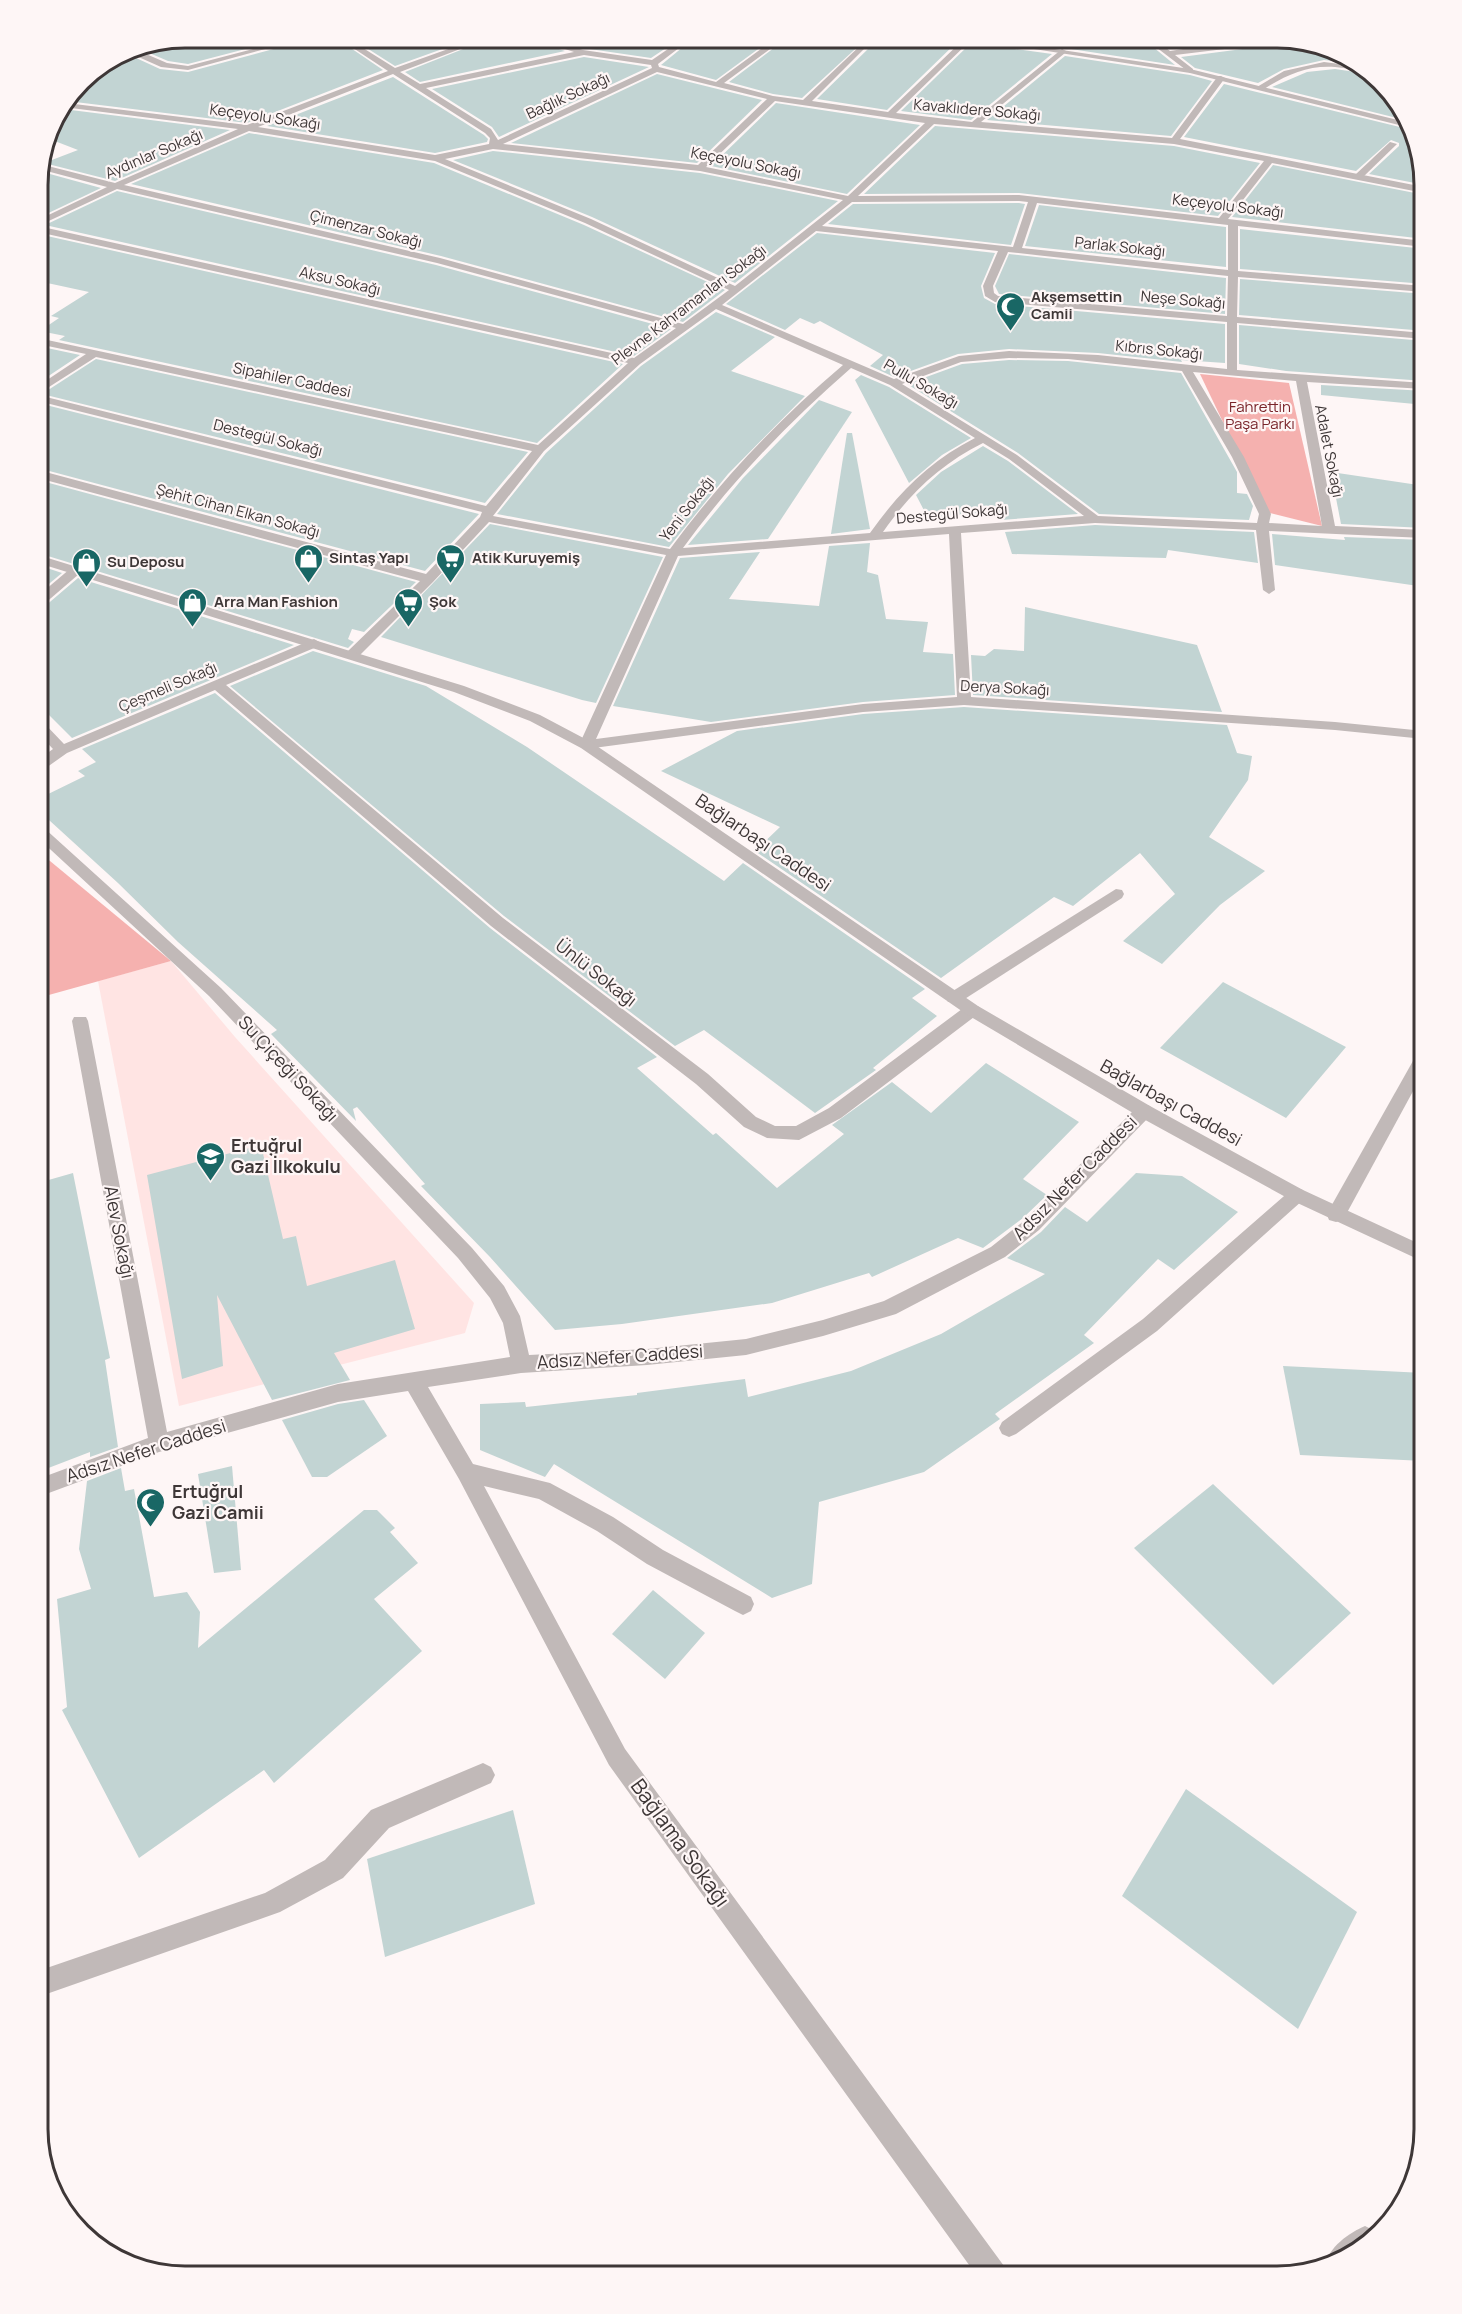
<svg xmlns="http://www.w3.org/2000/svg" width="1462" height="2314" font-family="Manrope,sans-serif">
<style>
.built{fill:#ffe4e3}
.green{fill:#f5b1af}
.building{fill:#c2d4d3}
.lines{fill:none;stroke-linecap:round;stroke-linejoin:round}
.service{fill:#c1b9b8;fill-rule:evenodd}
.minor{fill:#c1b9b8;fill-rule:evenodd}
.tertiary{fill:#c1b9b8;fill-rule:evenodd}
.labels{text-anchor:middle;stroke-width:4.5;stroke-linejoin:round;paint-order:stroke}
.far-street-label{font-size:15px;fill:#3e3737;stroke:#fef6f6}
.far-poi-label{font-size:15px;font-weight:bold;fill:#3e3737;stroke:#fef6f6;text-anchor:start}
.far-park-label{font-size:15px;fill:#79242a;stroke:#fef6f6}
.street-label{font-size:18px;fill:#3e3737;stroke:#fef6f6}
.poi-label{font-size:18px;font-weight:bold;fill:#3e3737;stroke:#fef6f6;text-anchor:start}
.near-street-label{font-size:21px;fill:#3e3737;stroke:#fef6f6}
.rim{fill:none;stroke:#3e3737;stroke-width:3}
</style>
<rect width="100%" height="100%" fill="#fef6f6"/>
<path class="built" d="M 171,961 L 235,1037 L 474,1303 L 465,1333 L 179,1406 L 98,981 Z"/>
<g class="green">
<path d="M 1200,374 L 1289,383 L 1322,526 L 1266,512 Z"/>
<path d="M 38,853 L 50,861 L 171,961 L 38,998 Z"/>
</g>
<g class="building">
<path d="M 200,38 L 288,38 L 188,64 L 168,61 L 140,49 Z"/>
<path d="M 308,38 L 336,38 L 383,70 L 247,123 L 67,101 L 82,79 L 123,52 L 160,69 L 188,72 L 307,40 Z"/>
<path d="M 351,38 L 473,38 L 395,66 Z"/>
<path d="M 491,38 L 530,38 L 531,40 L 565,51 L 420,82 L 405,72 Z"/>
<path d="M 550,38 L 681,38 L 651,58 L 583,48 Z"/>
<path d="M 694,38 L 773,38 L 716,80 L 661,65 Z"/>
<path d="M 787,38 L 929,38 L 958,41 L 887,110 L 817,99 L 869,48 L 870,43 L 865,40 L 802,98 L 773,94 L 729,82 Z"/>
<path d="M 1020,38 L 1142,38 L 1175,65 L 1019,41 Z"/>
<path d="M 1156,38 L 1249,38 L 1171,49 Z"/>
<path d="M 971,43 L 1052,54 L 971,120 L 901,111 Z"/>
<path d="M 1258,47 L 1313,47 L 1361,64 L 1324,60 L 1284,69 L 1258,83 L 1195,68 L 1181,57 Z"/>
<path d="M 1065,56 L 1190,75 L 1212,81 L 1171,136 L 987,120 Z"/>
<path d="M 584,57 L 649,67 L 499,137 L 492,127 L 432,89 Z"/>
<path d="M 1335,69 L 1369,74 L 1409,121 L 1272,87 L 1307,72 Z"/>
<path d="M 657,74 L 762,100 L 697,163 L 511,143 Z"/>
<path d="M 393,77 L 484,135 L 488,139 L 487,142 L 435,153 L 267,126 Z"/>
<path d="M 1224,84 L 1412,130 L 1425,185 L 1369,174 L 1399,146 L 1399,143 L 1391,140 L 1356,171 L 1184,137 Z"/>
<path d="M 776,103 L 920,125 L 847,194 L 711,166 Z"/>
<path d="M 62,109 L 63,109 L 230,130 L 115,181 L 44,163 L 78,150 L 47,138 L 49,128 Z"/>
<path d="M 935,126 L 1174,146 L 1260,163 L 1218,216 L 1019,193 L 864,194 Z"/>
<path d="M 249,133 L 434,163 L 584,225 L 725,290 L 683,322 L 441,256 L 131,184 Z"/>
<path d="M 493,151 L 700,173 L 838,201 L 735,283 L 592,217 L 453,160 Z"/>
<path d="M 1273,165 L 1425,195 L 1425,239 L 1232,217 Z"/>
<path d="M 39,171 L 101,188 L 38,218 Z"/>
<path d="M 117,191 L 436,265 L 671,329 L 634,356 L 45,225 Z"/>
<path d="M 853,204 L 1019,203 L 1025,204 L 1011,245 L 828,224 Z"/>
<path d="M 1039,205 L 1226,227 L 1226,267 L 1025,246 Z"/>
<path d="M 1240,229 L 1425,249 L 1425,284 L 1240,269 Z"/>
<path d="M 817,233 L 995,253 L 981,286 L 984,298 L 995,304 L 1225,324 L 1225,363 L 1181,360 L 1182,362 L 1098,353 L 1009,349 L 958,354 L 894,377 L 870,366 L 883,355 L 820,321 L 814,324 L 800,318 L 785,330 L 726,304 Z"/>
<path d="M 38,234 L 623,364 L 537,443 L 59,340 L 65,336 L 40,331 L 59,318 L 51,316 L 89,292 L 38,281 Z"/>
<path d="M 1009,254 L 1226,278 L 1225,314 L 999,294 L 995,286 Z"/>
<path d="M 1240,279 L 1425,294 L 1425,331 L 1239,315 Z"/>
<path d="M 716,312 L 775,337 L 731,371 L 805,396 L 728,474 L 669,547 L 497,514 L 546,453 L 641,366 Z"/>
<path d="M 1239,325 L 1425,341 L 1425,381 L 1286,371 L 1239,364 Z"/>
<path d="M 47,348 L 80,355 L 38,383 L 38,354 Z"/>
<path d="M 96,359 L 528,452 L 485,503 L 42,394 Z"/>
<path d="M 1009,360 L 1068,361 L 1181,373 L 1237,472 L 1237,493 L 1247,494 L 1253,506 L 1249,520 L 1099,514 L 1018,453 L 907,384 L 962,364 Z"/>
<path d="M 861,375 L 889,387 L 971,438 L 942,455 L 909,483 L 855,380 Z"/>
<path d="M 1321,385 L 1425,391 L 1425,405 L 1321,395 Z"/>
<path d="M 819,400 L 852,412 L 768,539 L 688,545 L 743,478 Z"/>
<path d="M 38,404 L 38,403 L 479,514 L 425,571 L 38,468 Z"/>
<path d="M 847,433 L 852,433 L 870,529 L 831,534 Z"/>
<path d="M 983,446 L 1008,461 L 1078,514 L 1001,520 L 998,511 L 928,518 L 916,495 L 941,472 Z"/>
<path d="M 1331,472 L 1425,486 L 1425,528 L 1341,524 Z"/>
<path d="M 38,480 L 416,582 L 364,632 L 352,629 L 348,639 L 354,642 L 348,648 L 38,553 Z"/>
<path d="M 490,524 L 663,557 L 596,703 L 582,700 L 381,637 Z"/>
<path d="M 1095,525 L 1254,532 L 1258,563 L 1168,550 L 1166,558 L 1012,554 L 1005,532 Z"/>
<path d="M 1272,534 L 1345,540 L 1344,537 L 1425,540 L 1425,587 L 1275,565 Z"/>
<path d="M 870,543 L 867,572 L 878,575 L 886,619 L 928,622 L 923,652 L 953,654 L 955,695 L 863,702 L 711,722 L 613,706 L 680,558 L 760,552 L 729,599 L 819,606 L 829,546 Z"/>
<path d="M 38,565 L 62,573 L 38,593 Z"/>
<path d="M 78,578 L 294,645 L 72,738 L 38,704 L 38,608 L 44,607 Z"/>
<path d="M 1025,607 L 1197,645 L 1222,712 L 973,695 L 971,655 L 985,656 L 994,649 L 1024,651 Z"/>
<path d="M 313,651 L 426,686 L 527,747 L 724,881 L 743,863 L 925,989 L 912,998 L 937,1016 L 873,1068 L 876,1070 L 815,1113 L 704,1030 L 675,1046 L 504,916 L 230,686 Z"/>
<path d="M 215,693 L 490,928 L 657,1057 L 637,1068 L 713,1135 L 716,1133 L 777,1188 L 844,1134 L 832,1125 L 892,1082 L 931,1113 L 986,1063 L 1079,1122 L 1023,1179 L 1047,1195 L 1023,1218 L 983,1248 L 958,1238 L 872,1277 L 869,1273 L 772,1303 L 622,1324 L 555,1330 L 490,1257 L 421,1186 L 425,1184 L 357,1107 L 353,1109 L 356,1121 L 271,1034 L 277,1030 L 178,942 L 118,883 L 38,810 L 38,799 L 85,776 L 78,771 L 96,762 L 82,749 Z"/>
<path d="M 964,707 L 1227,725 L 1237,753 L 1252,756 L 1248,780 L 1209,837 L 1265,871 L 1220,905 L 1162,964 L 1123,941 L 1175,894 L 1140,853 L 1073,906 L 1054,897 L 941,978 L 755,851 L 780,827 L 661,771 L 737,731 L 863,714 Z"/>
<path d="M 1223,982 L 1346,1047 L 1286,1118 L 1160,1048 Z"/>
<path d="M 261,1145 L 283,1239 L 296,1236 L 307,1286 L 395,1260 L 415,1329 L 334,1353 L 350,1380 L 272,1400 L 217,1295 L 223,1366 L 182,1379 L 147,1175 Z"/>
<path d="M 73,1173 L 110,1358 L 105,1360 L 118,1447 L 90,1457 L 90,1452 L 38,1472 L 38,1183 Z"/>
<path d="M 1136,1173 L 1182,1176 L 1238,1212 L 1174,1270 L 1158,1259 L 1084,1335 L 1094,1343 L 995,1414 L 1000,1419 L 924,1472 L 819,1502 L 812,1584 L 772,1598 L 554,1464 L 545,1477 L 480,1450 L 480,1404 L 525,1402 L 526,1407 L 637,1395 L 637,1393 L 745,1379 L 748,1397 L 851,1371 L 941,1334 L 1045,1274 L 1007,1258 L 1041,1232 L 1065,1207 L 1087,1222 Z"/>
<path d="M 1283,1366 L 1424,1373 L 1424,1461 L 1300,1455 Z"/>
<path d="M 364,1400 L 387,1436 L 327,1477 L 312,1477 L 282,1420 L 338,1404 Z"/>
<path d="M 232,1466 L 241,1570 L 214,1573 L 198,1474 Z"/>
<path d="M 121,1468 L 125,1491 L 134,1489 L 154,1597 L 187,1592 L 200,1612 L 198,1648 L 364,1510 L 377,1510 L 395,1528 L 390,1532 L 418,1563 L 374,1599 L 422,1651 L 274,1783 L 264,1770 L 139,1858 L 62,1710 L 67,1707 L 57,1599 L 91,1589 L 79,1549 L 87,1481 Z"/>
<path d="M 1213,1484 L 1351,1613 L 1273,1685 L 1134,1548 Z"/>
<path d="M 653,1590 L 705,1633 L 665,1679 L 612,1634 Z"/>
<path d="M 1186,1789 L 1357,1912 L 1298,2029 L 1122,1896 Z"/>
<path d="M 513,1810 L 535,1904 L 385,1957 L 367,1859 Z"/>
</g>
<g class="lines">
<g class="service">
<path d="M 1390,142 L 1397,144 L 1361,179 L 1355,179 L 1355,175 Z"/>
<path d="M 483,1763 L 491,1767 L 495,1775 L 491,1783 L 389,1828 L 343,1878 L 280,1912 L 38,1997 L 38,1971 L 265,1893 L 325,1860 L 371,1810 Z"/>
</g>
<g class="minor">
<path d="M 295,38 L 306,38 L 188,70 L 161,67 L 125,51 L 132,48 L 167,63 L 188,66 Z"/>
<path d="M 338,38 L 347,38 L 395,68 L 479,38 L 489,38 L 400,72 L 420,84 L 574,52 L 532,38 L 543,38 L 583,50 L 652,60 L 684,38 L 692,38 L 658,64 L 659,67 L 716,82 L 776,38 L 785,38 L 724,83 L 773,96 L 803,100 L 864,42 L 868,44 L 867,46 L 812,101 L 888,112 L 965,38 L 973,38 L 896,113 L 972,122 L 1062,49 L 1066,51 L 1065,53 L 981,122 L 1172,138 L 1218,76 L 1221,76 L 1225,78 L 1180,139 L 1424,187 L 1424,193 L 1272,163 L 1228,219 L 1424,241 L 1424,247 L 1238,226 L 1238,271 L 1424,286 L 1424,292 L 1238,277 L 1237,317 L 1424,333 L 1424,339 L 1237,323 L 1237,370 L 1424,383 L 1424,389 L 1307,382 L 1335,526 L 1424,530 L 1424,538 L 1269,531 L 1275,590 L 1269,594 L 1263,590 L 1256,530 L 1095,523 L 961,533 L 971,697 L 1335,722 L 1424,731 L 1424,739 L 1335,730 L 964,705 L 863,712 L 586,749 L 579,745 L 666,555 L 489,522 L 433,582 L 357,658 L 352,659 L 345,655 L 347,652 L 420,581 L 38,478 L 38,470 L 426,574 L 480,517 L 482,512 L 38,401 L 38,395 L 486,506 L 532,451 L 96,357 L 38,394 L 38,386 L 86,354 L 38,344 L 38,338 L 538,445 L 628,363 L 38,232 L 38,226 L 634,358 L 676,328 L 437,263 L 117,189 L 38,226 L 38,220 L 107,187 L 39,169 L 40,164 L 115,183 L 238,129 L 63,107 L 66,103 L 247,125 L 388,71 ZM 584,55 L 651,65 L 652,68 L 498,140 L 491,129 L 426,88 ZM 657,72 L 767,99 L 698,165 L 503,144 ZM 393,74 L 485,133 L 490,138 L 489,144 L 435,155 L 258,127 ZM 775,101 L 925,123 L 848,196 L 706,167 ZM 934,124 L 1174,144 L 1264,161 L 1219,218 L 1019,195 L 858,196 ZM 249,131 L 435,161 L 585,223 L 729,290 L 683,324 L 440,258 L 124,185 ZM 493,149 L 700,171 L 843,200 L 735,286 L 591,219 L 445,159 ZM 1019,201 L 1028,202 L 1013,247 L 822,226 L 852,202 ZM 1037,203 L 1228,225 L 1228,270 L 1022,248 ZM 816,231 L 998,251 L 983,286 L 985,296 L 995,302 L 1227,322 L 1227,369 L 1098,355 L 1009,351 L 959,356 L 894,379 L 722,305 ZM 1008,252 L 1228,276 L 1227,316 L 998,296 L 994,293 L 993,286 ZM 716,309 L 843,365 C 778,420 720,481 670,549 L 493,516 L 544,451 L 640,364 ZM 1009,358 L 1068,359 L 1182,371 L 1232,457 L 1259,514 L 1257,523 L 1098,516 L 1017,455 L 902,384 L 961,362 ZM 851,368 L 890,385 L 975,438 C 930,461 899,492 870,533 L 683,548 C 731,482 789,422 851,368 ZM 1193,372 L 1296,381 L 1322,526 L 1269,523 L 1271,514 L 1244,457 ZM 983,443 L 1009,459 L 1084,516 L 883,532 C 910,493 941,464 983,443 ZM 949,534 L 957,697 L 863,704 L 596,739 L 678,556 Z"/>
<path d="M 1144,38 L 1153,38 L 1170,51 C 1215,45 1268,31 1311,46 L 1258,45 L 1175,55 L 1193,69 L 1193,73 L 1190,73 Z"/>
<path d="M 1324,62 L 1363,67 L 1368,72 C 1357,71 1346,68 1335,67 C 1308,65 1286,75 1264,89 L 1257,87 L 1284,71 Z"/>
<path d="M 75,567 L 79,568 L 81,571 L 79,574 L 43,605 L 38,606 L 38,596 L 71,568 Z"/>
<path d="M 314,639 L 321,643 L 319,646 L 226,685 L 503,918 L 708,1074 L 756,1117 L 775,1126 L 796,1126 L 829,1108 L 966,1006 L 978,1006 L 980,1010 L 978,1014 L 841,1118 L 799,1140 L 767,1138 L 744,1127 L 696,1084 L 491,926 L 215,690 L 67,753 L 43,770 L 38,771 L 38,760 L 53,749 L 38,733 L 38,721 L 43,722 L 64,744 Z"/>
<path d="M 38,825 L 43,827 L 221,988 L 472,1248 L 504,1286 L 520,1316 L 529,1355 L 647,1349 L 746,1339 L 823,1320 L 884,1301 L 991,1247 L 1025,1220 L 1138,1106 L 1144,1104 L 1150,1106 L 1153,1111 L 1150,1116 L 1039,1230 L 1005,1257 L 896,1314 L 823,1336 L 746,1355 L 647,1365 L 521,1373 L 428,1387 L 473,1464 L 550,1483 L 613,1517 L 663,1550 L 751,1597 L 754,1604 L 751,1611 L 743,1615 L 735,1611 L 647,1564 L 597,1531 L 539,1499 L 484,1486 L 625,1749 L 1004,2266 L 1008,2276 L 977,2276 L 609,1765 L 459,1479 L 408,1391 L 338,1402 L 159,1452 L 38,1497 L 38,1479 L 148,1438 L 72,1021 L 74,1017 L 86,1017 L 88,1021 L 167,1432 L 338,1384 L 510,1357 L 503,1323 L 490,1298 L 458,1258 L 209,996 L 38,838 Z"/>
<path d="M 1116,889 L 1122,890 L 1124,894 L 1122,898 L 960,1002 L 948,1002 L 946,998 L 948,994 Z"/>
<path d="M 1424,1050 L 1424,1071 L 1343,1220 L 1336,1222 L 1329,1220 L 1327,1215 L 1329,1210 L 1418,1052 Z"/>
<path d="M 1297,1188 L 1303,1190 L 1306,1195 L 1303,1200 L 1157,1331 L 1016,1434 L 1009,1437 L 1002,1434 L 999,1428 L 1002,1422 L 1143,1319 L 1291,1190 Z"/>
<path d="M 1365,2226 L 1375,2231 L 1343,2261 L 1327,2265 C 1326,2248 1351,2232 1365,2226 Z"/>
</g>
<g class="tertiary">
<path d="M 963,38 L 981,38 L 1190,69 L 1410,123 L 1411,128 L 1190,73 Z"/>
<path d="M 38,555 L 464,686 L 540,715 L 591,742 L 978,1006 L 1150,1106 L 1303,1190 L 1424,1246 L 1424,1262 L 1291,1200 L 1138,1116 L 966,1014 L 581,748 L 530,721 L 454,692 L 38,563 Z"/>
</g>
</g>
<defs>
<symbol id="mosque-pin" viewBox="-11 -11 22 30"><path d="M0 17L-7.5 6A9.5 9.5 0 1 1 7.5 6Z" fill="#196765" stroke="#fef6f6"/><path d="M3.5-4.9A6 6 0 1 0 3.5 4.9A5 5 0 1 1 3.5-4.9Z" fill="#fff"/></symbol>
<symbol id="shop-pin" viewBox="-11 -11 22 30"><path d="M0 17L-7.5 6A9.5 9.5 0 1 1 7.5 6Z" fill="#196765" stroke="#fef6f6"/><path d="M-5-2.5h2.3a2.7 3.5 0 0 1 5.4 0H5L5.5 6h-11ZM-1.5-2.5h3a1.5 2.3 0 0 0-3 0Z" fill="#fff"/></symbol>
<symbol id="supermarket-pin" viewBox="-11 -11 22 30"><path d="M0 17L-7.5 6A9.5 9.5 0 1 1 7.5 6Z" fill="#196765" stroke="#fef6f6"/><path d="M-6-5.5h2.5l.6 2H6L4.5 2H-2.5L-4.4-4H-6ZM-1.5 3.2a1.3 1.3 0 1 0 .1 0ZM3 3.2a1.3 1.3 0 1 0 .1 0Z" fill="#fff"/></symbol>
<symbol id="school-pin" viewBox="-11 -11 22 30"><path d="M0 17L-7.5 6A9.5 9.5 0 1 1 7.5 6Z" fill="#196765" stroke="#fef6f6"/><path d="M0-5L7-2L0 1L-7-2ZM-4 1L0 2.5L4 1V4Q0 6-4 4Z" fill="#fff"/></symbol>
</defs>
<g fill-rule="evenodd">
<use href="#mosque-pin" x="994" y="290" width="33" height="45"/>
<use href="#shop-pin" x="292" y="542" width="33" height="45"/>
<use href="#supermarket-pin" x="434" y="542" width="33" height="45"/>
<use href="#shop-pin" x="70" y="546" width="33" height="45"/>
<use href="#shop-pin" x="176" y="586" width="33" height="45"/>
<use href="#supermarket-pin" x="392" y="586" width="33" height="45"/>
<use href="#school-pin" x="194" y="1140" width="33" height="45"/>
<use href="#mosque-pin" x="134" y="1486" width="33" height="45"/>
</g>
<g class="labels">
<g class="far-street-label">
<text transform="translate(568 96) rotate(-25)" y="5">Bağlık Sokağı</text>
<text transform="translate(977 110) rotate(5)" y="5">Kavaklıdere Sokağı</text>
<text transform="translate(265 117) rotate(8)" y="5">Keçeyolu Sokağı</text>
<text transform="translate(154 154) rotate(-23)" y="5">Aydınlar Sokağı</text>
<text transform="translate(746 163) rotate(11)" y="5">Keçeyolu Sokağı</text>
<text transform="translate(1228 206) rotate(7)" y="5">Keçeyolu Sokağı</text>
<text transform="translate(366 229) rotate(14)" y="5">Çimenzar Sokağı</text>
<text transform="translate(1120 247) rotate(6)" y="5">Parlak Sokağı</text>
<text transform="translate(340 281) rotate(13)" y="5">Aksu Sokağı</text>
<text transform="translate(1183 300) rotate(5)" y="5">Neşe Sokağı</text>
<text transform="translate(689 305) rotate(-37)" y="5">Plevne Kahramanları Sokağı</text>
<text transform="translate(1159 350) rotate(6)" y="5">Kıbrıs Sokağı</text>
<text transform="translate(292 380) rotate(12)" y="5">Sipahiler Caddesi</text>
<text transform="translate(921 384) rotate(30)" y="5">Pullu Sokağı</text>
<text transform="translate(268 438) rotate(14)" y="5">Destegül Sokağı</text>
<text transform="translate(1329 451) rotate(79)" y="5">Adalet Sokağı</text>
<text transform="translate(687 509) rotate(-52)" y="5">Yeni Sokağı</text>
<text transform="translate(238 511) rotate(15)" y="5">Şehit Cihan Elkan Sokağı</text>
<text transform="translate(952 514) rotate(-5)" y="5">Destegül Sokağı</text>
<text transform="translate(168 687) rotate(-23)" y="5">Çeşmeli Sokağı</text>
<text transform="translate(1005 688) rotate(3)" y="5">Derya Sokağı</text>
</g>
<g class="far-poi-label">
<text x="1031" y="302">Akşemsettin<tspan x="1031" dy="17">Camii</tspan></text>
<text x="329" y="563">Sintaş Yapı</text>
<text x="472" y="563">Atik Kuruyemiş</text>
<text x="107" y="567">Su Deposu</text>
<text x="214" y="607">Arra Man Fashion</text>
<text x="429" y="607">Şok</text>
</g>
<g class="far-park-label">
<text x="1260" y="412">Fahrettin<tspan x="1260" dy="17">Paşa Parkı</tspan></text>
</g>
<g class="street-label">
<text transform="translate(763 843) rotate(34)" y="6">Bağlarbaşı Caddesi</text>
<text transform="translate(596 973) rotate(38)" y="6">Ünlü Sokağı</text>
<text transform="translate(288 1069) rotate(47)" y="6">Su Çiçeği Sokağı</text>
<text transform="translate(1171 1103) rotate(29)" y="6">Bağlarbaşı Caddesi</text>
<text transform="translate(1075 1178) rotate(-45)" y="6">Adsız Nefer Caddesi</text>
<text transform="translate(119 1232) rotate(79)" y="6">Alev Sokağı</text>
<text transform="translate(620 1357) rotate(-4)" y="6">Adsız Nefer Caddesi</text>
<text transform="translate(146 1451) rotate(-18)" y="6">Adsız Nefer Caddesi</text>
</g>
<g class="poi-label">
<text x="231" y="1152">Ertuğrul<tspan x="231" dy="21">Gazi İlkokulu</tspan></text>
<text x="172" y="1498">Ertuğrul<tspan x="172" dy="21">Gazi Camii</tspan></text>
</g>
<g class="near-street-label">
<text transform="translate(680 1843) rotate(54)" y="7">Bağlama Sokağı</text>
</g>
</g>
<path d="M0 0H1462V2314H0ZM185 48H1277A137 137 0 0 1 1414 185V2129A137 137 0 0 1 1277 2266H185A137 137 0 0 1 48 2129V185A137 137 0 0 1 185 48Z" fill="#fef6f6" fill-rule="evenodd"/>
<path class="rim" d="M185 48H1277A137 137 0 0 1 1414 185V2129A137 137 0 0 1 1277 2266H185A137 137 0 0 1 48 2129V185A137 137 0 0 1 185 48Z"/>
</svg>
